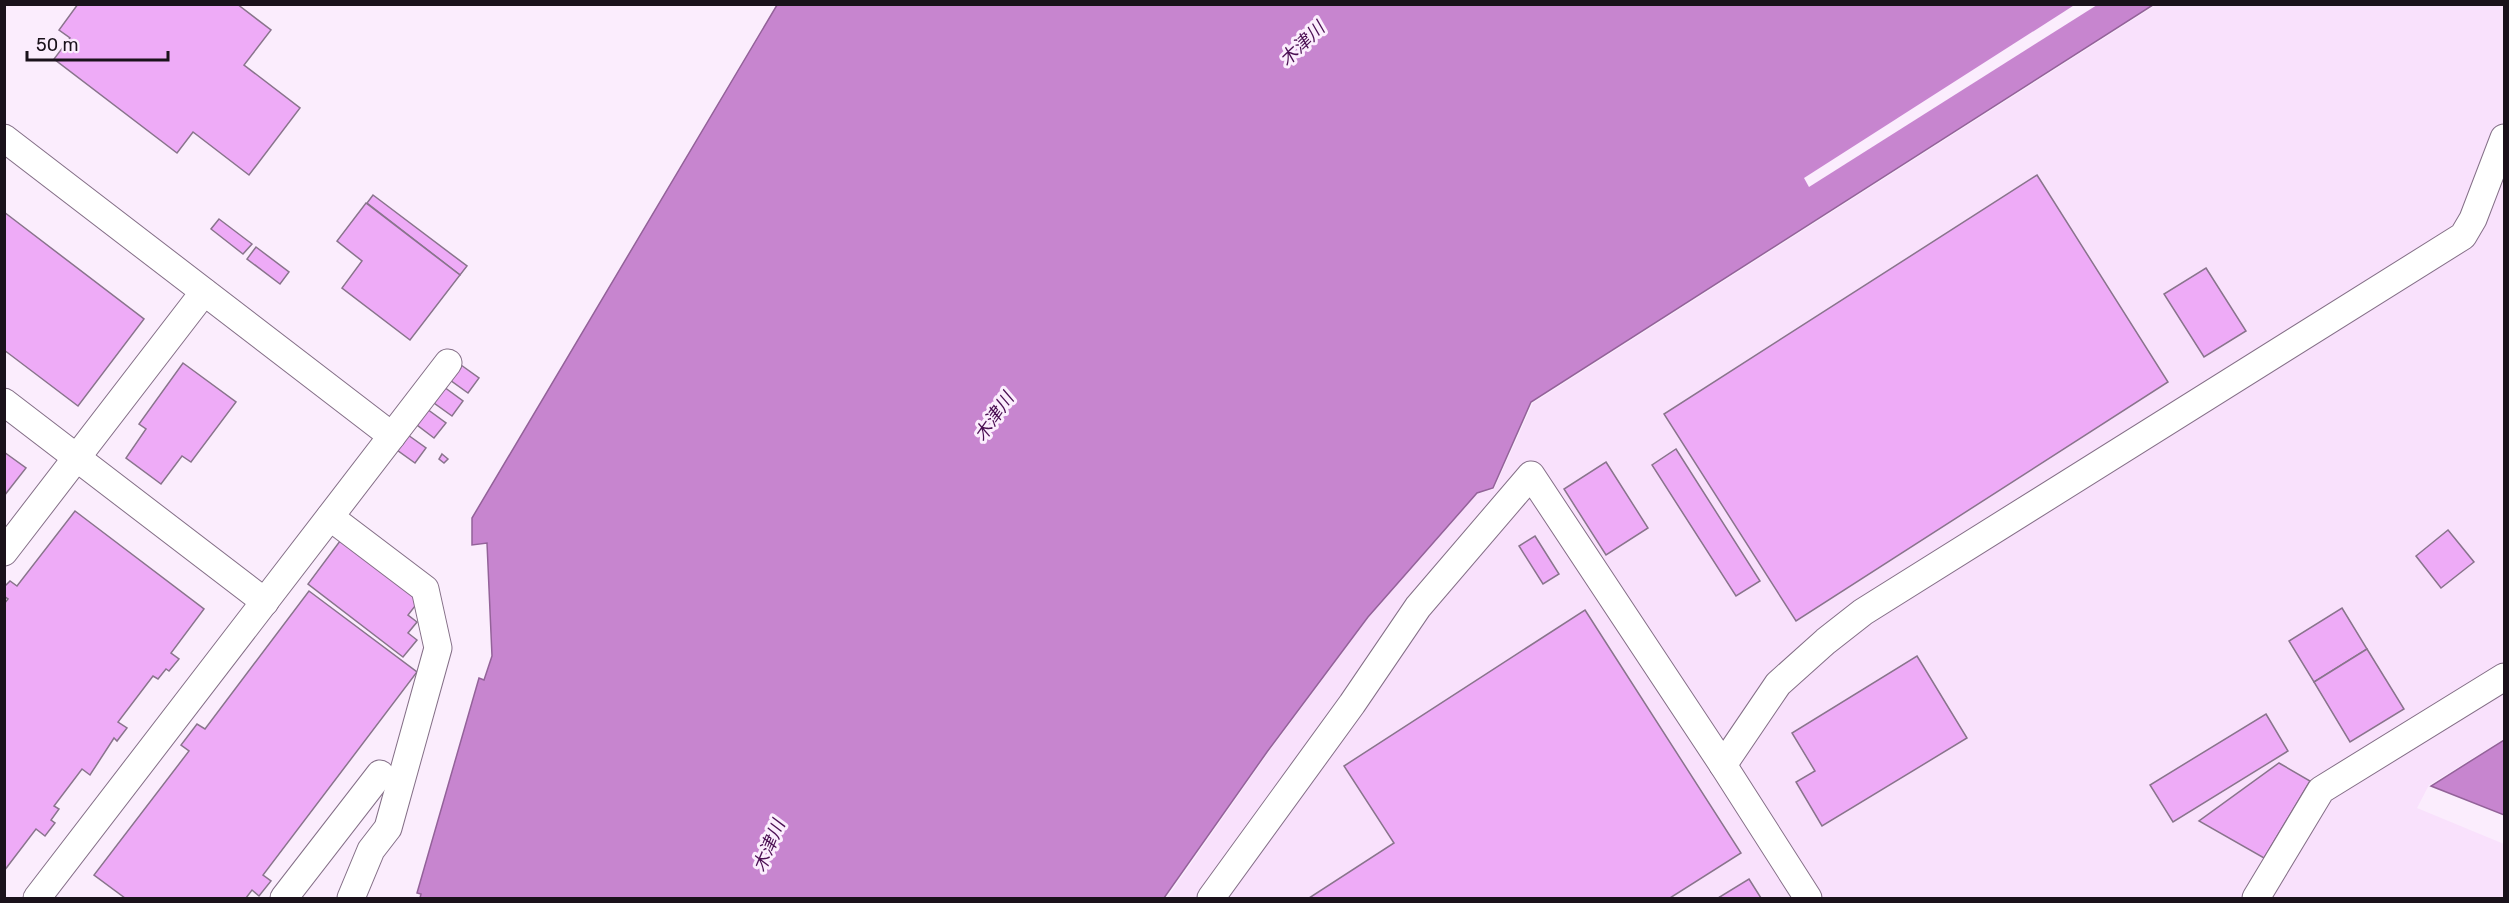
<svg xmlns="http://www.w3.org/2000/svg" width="2509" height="903" font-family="Rubik,'Noto Sans JP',sans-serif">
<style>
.built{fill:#f9e1fc}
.water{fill:#c785cf;stroke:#936299;stroke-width:1.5}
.pier{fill:#fbedfd}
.building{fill:#eeabf7;stroke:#89748c;stroke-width:1.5}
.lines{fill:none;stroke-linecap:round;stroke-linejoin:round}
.minor-casing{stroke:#846f87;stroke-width:29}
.minor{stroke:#fff;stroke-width:27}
.labels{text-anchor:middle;stroke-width:6;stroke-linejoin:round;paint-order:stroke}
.water-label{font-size:18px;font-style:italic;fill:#4a0e52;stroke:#fbedfd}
</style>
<rect width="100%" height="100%" fill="#fbedfd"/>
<path class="built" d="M 2156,5 L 2504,5 L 2504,739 L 2429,785 L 2417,808 L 2504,844 L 2504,898 L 1167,898 L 1268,753 L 1369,617 L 1477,494 L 1494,489 L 1533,403 Z"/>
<g class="water">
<path d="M 777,5 L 2153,5 L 1531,402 L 1493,488 L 1477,493 L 1368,617 L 1267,752 L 1164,898 L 420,898 L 421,894 L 417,893 L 479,678 L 484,680 L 492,656 L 487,543 L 472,545 L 472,518 Z"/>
<path d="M 2504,740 L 2504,815 L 2431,786 Z"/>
</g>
<path class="pier" d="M 2076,4 L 2097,5 L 1809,187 L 1804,178 Z"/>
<g class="building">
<path d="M 78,4 L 237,4 L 271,30 L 244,65 L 300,108 L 249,175 L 193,132 L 177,153 L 54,59 L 70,38 L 59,30 Z"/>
<path d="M 2037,175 L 2168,382 L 1796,621 L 1664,414 Z"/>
<path d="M 373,195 L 467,266 L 460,275 L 367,203 Z"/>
<path d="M 366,203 L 460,275 L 410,340 L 342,288 L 362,261 L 337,241 Z"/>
<path d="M 4,212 L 144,319 L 78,406 L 4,350 Z"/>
<path d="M 219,219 L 252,244 L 243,254 L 211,229 Z"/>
<path d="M 256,247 L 289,272 L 280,284 L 247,259 Z"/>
<path d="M 2206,268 L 2246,331 L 2204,357 L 2164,294 Z"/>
<path d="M 183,363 L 236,402 L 191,462 L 182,456 L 161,484 L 126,458 L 146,429 L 139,424 Z"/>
<path d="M 461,365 L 479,378 L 468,393 L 450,380 Z"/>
<path d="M 444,387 L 463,401 L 452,416 L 434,403 Z"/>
<path d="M 427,409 L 446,423 L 434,438 L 417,425 Z"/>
<path d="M 408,435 L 426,448 L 415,463 L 397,450 Z"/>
<path d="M 1676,449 L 1760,581 L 1736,596 L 1652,465 Z"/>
<path d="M 4,452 L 26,468 L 4,496 Z"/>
<path d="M 442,454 L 448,459 L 444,463 L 439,459 Z"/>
<path d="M 1606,462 L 1648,528 L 1606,555 L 1564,489 Z"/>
<path d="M 75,511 L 204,609 L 171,653 L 179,659 L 169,671 L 166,669 L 158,679 L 153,676 L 118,722 L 127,728 L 117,741 L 114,738 L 90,775 L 82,769 L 54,806 L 59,809 L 51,820 L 55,823 L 45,836 L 36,829 L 4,871 L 4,604 L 8,599 L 4,596 L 4,587 L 10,581 L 17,586 Z"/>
<path d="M 2448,530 L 2474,562 L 2441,588 L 2416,556 Z"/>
<path d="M 1535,536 L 1559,574 L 1543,584 L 1519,546 Z"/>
<path d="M 343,537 L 422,597 L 408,615 L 417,622 L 408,633 L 417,640 L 403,657 L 308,584 Z"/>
<path d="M 309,591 L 417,672 L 263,875 L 271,881 L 259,896 L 252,890 L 246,898 L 125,898 L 94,875 L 189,751 L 181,745 L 197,724 L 205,729 Z"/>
<path d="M 2342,608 L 2367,649 L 2314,682 L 2289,641 Z"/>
<path d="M 1585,610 L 1741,853 L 1670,898 L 1309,898 L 1394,843 L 1344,766 Z"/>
<path d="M 2367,649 L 2404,709 L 2350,742 L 2314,682 Z"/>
<path d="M 1917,656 L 1967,738 L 1822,826 L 1796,782 L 1815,771 L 1792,733 Z"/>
<path d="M 2266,714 L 2288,751 L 2173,822 L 2150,785 Z"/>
<path d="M 2279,763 L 2310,781 L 2264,858 L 2199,821 Z"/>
<path d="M 1749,879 L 1761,898 L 1718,898 Z"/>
</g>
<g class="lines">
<defs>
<g id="minor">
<path d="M 4,138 L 392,436"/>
<path d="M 4,402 L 265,602"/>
<path d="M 330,517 L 425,589 L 438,648 L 388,828 L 371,850 L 351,898"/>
<path d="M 4,552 L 204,292"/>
<path d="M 1723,765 L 1778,684 L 1826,641 L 1863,612 L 2463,236 L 2473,219 L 2504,138"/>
<path d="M 37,898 L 448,363"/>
<path d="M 284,898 L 380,774"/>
<path d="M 1211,898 L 1352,704 L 1418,607 L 1531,475 L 1723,765 L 1808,898"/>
<path d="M 2256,898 L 2321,790 L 2504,677"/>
</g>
</defs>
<use href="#minor" class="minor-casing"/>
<use href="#minor" class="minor"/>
</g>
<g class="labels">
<g class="water-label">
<text transform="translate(1302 44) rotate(-44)" y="6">木津川</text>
<text transform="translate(994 417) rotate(-55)" y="6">木津川</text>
<text transform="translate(769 846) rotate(-67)" y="6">木津川</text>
</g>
</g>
<rect width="2509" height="903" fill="none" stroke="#1a121b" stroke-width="12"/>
<path d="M27 51v9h141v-9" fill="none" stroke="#1a121b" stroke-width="3"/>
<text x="36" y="51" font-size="18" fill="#1a121b" stroke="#fbedfd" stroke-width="4.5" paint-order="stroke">50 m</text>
</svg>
